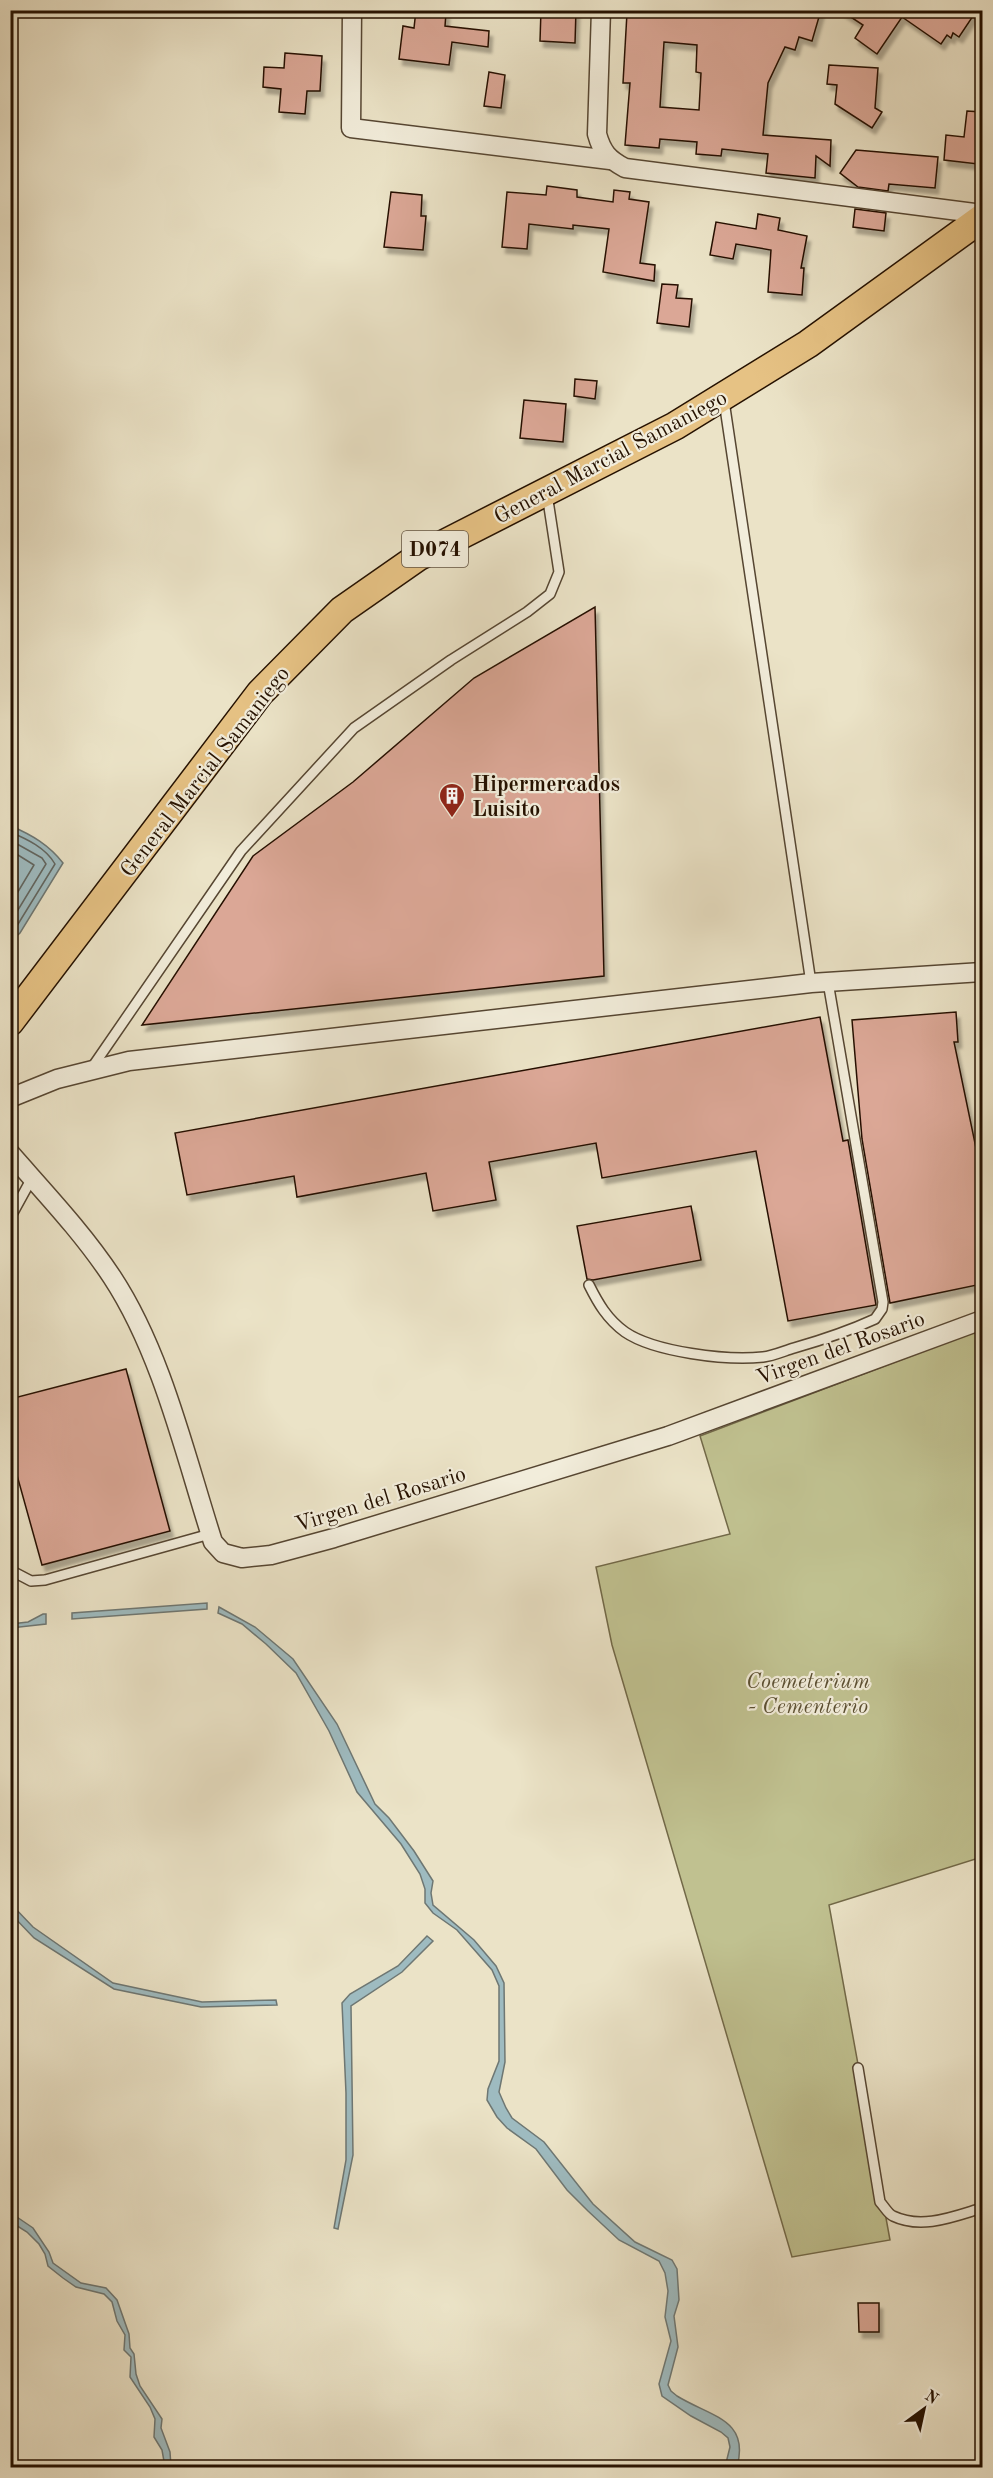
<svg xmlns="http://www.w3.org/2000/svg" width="993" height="2478" font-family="'Old Standard TT',serif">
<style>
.green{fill:#c0c190;stroke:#726948;stroke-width:1.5}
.water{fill:#9ebbc0;stroke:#6e7773;stroke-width:1.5}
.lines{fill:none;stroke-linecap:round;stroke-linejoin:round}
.shore{stroke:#626660;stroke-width:1.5}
.building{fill:#dba796;stroke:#251100;stroke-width:1.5;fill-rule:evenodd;filter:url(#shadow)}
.lane-casing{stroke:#564632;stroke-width:12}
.street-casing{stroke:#564632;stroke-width:21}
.primary-casing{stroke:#251100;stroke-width:30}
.lane{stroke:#f2eddb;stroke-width:9}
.street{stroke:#f2eddb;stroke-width:18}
.primary{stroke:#e6c284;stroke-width:27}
.labels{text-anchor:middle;stroke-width:4.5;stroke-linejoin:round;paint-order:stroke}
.shield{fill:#f2eddb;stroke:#625342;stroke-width:1.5}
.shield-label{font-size:21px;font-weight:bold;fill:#251100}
.street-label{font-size:22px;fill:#251100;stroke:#f2eddb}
.poi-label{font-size:22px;font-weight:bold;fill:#251100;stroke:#f2eddb;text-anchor:start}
.park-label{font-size:22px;font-style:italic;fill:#5b4f32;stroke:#f2eddb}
</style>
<defs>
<filter id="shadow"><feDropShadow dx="3.5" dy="6" stdDeviation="1.5" flood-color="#0004"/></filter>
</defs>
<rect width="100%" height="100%" fill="#ebe3c7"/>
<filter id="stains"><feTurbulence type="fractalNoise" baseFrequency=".00333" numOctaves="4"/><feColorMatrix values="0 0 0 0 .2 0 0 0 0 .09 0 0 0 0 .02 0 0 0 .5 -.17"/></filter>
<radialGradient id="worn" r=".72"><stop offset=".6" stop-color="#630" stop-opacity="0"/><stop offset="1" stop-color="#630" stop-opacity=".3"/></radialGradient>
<path class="green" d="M 982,1329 L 982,1857 L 829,1905 L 890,2240 L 792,2257 L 612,1645 L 596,1567 L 730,1534 L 700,1436 Z"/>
<g class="water">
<path d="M 11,826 C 32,835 49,845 63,863 L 20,933 L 11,941 Z"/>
<path d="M 207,1603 L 207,1609 L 72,1619 L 72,1613 Z"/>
<path d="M 219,1607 L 255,1627 L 293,1659 L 337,1724 L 375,1804 L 389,1818 L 414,1851 L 433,1881 L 431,1893 L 433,1905 L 474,1940 L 496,1966 L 504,1983 L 505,2062 L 499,2092 L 506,2108 L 512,2118 L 544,2142 L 593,2204 L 635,2242 L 672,2260 L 677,2269 L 679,2300 L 674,2316 L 678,2347 L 668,2385 L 671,2391 L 677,2396 C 711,2417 750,2419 737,2467 L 725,2467 L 730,2447 L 728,2438 L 721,2432 L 691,2416 L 662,2396 L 659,2384 L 671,2341 L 665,2317 L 668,2291 L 665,2273 L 659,2261 L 619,2240 L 588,2211 L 567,2190 L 536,2149 L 507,2128 L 497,2117 L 487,2100 L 488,2089 L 499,2061 L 499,1986 L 492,1970 L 457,1930 L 433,1913 L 425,1903 L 425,1889 L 420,1874 L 401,1844 L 357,1792 L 329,1731 L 296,1673 L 266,1644 L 242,1624 L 218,1613 Z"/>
<path d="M 43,1614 L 46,1614 L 46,1624 L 11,1628 L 11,1624 L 28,1622 Z"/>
<path d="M 11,1904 L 33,1927 L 113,1983 L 202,2002 L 276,2000 L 277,2005 L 201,2007 L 114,1989 L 34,1938 L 11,1914 Z"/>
<path d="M 427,1936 L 433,1941 L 402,1972 L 351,2006 L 353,2155 L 338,2229 L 334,2228 L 346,2160 L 346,2093 L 342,2003 L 350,1994 L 398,1966 Z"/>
<path d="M 11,2213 L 33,2228 L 49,2252 L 53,2263 L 81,2283 L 106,2288 L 117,2300 L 129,2334 L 130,2348 L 134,2354 L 136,2374 L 140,2386 L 162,2419 L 161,2428 L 170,2452 L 171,2467 L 165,2467 L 162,2450 L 154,2437 L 155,2419 L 150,2407 L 130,2377 L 131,2357 L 124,2350 L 125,2335 L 117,2321 L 112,2302 L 104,2294 L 76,2287 L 63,2278 L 48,2266 L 45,2254 L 39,2244 L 27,2232 L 11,2222 Z"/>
</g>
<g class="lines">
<g class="shore">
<path d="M 10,832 C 27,839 46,848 55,864 L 15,929 L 10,933"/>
<path d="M 10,840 L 42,858 L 46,864 L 10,923"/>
<path d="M 10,850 L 34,865 L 10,905"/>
</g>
</g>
<g class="building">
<path d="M 416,10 L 446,13 L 445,26 L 489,31 L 488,47 L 452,42 L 449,65 L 399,59 L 403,26 L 414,28 Z"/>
<path d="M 541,10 L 576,10 L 575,43 L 540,41 Z"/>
<path d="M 666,10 L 821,10 L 812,41 L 799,37 L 795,50 L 785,47 L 768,83 L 763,135 L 831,140 L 830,166 L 816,156 L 815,178 L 766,173 L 768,154 L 722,149 L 721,156 L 696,154 L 697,142 L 660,139 L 659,148 L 625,145 L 630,83 L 623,83 L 627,13 L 667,16 ZM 664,42 L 697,45 L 696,72 L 701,73 L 699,110 L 660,107 Z"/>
<path d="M 840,10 L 977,10 L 959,37 L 953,33 L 951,38 L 947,35 L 941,44 L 902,17 L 877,54 L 855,38 L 863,25 Z"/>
<path d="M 285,53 L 322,56 L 320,91 L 307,91 L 305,114 L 279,112 L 281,89 L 263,87 L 264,67 L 284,68 Z"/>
<path d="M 829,65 L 878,68 L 875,108 L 882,112 L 872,128 L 835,104 L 837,85 L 827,84 Z"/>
<path d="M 489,72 L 505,75 L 501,108 L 484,106 Z"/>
<path d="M 967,111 L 982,112 L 982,139 L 980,138 L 978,164 L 944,160 L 946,135 L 964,137 Z"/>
<path d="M 856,150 L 938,157 L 935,188 L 889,184 L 888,191 L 858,187 L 840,173 Z"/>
<path d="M 547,186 L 577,190 L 577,197 L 613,202 L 614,190 L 630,192 L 629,199 L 649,202 L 640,263 L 655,265 L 654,281 L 603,272 L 609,229 L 573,225 L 573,229 L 529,224 L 527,249 L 502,247 L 507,192 L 546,195 Z"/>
<path d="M 391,192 L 422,195 L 421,216 L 426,216 L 423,250 L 384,247 Z"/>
<path d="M 855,209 L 886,213 L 884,231 L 853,227 Z"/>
<path d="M 758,214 L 780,218 L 778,230 L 807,236 L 801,268 L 804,268 L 802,295 L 768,292 L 771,250 L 736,244 L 733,259 L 710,255 L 716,222 L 756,229 Z"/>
<path d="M 662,284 L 678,285 L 676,298 L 692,299 L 689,327 L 657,323 Z"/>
<path d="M 575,379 L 597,381 L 595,399 L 574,396 Z"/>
<path d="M 524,400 L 566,404 L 563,442 L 520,438 Z"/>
<path d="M 595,607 L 604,976 L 142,1025 L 253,856 L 353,782 L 474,678 Z"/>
<path d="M 956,1012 L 958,1042 L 954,1042 L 982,1177 L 982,1284 L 890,1303 L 862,1139 L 852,1020 Z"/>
<path d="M 820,1017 L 843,1141 L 848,1140 L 876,1305 L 788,1321 L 756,1151 L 602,1178 L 596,1143 L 489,1162 L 496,1200 L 433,1211 L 426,1173 L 297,1197 L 294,1176 L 187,1195 L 175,1133 Z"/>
<path d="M 691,1206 L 701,1260 L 593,1280 L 587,1279 L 577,1226 Z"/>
<path d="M 126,1369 L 170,1531 L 42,1565 L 10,1450 L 10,1399 Z"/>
<path d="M 858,2303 L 879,2303 L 879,2332 L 859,2332 Z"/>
</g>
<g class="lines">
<defs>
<g id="lane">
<path d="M 724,401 L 811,983"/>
<path d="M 91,1069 L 241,851 L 354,728 L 451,660 L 527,612 L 550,594 L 559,572 L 547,494"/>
<path d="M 10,1218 L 32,1178"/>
<path d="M 589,1285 C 598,1303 607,1319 625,1332 C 654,1352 727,1361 763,1357 C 773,1356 784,1351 794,1348 C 822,1340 849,1331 875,1319 L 882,1309 L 883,1302 L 828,982"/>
<path d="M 10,1570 L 31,1581 L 45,1580 L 210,1534"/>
<path d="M 858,2068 L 880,2202 C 884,2206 888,2214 893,2216 C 922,2230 955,2216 982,2208"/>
</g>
<g id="street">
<path d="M 352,10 L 351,128 L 610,160"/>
<path d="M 601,10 L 597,134 C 602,152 608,159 625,168 L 982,214"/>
<path d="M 10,1098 L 57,1079 L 129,1061 L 811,983 L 982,972"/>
<path d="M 10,1153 C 45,1193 83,1233 112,1277 C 162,1353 185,1455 213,1542 L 223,1553 L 242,1558 L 271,1555 L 334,1538 L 668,1436 L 982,1320"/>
</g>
<path id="primary" d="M 10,1022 L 260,693 L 342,610 L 418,557 L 675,426 L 808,344 L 982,218"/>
</defs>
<use href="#lane" class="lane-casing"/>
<use href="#street" class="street-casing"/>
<use href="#primary" class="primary-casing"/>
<use href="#lane" class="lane"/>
<use href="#street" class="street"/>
<use href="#primary" class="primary"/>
</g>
<defs>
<symbol id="building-pin" viewBox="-11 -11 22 30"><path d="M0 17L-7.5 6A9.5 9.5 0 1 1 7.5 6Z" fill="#8f2418" stroke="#f2eddb"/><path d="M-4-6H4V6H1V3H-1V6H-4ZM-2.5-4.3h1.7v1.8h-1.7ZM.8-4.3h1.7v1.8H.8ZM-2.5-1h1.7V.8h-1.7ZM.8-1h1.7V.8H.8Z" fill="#fff"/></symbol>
</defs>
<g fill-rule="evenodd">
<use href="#building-pin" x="437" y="781" width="30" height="40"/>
</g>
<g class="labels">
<rect class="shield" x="402" y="531" width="66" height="36" rx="4.5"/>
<g class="shield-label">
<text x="435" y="556">D074</text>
</g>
<g class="street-label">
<text transform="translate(610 456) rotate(-28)" y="8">General Marcial Samaniego</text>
<text transform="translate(204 771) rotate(-52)" y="8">General Marcial Samaniego</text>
<text transform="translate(840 1347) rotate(-20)" y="8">Virgen del Rosario</text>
<text transform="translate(380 1498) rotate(-17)" y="8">Virgen del Rosario</text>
</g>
<g class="poi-label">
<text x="472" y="791">Hipermercados<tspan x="472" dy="25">Luisito</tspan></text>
</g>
<g class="park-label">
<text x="808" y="1688">Coemeterium<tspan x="808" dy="25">- Cementerio</tspan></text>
</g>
</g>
<rect width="993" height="2478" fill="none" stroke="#ebe3c7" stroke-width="36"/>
<rect x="12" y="12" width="969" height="2454" fill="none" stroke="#251100" stroke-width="3"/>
<rect x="18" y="18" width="957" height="2442" fill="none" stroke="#251100" stroke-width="1.5"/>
<g transform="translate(924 2409) rotate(33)" stroke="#f2eddb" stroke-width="4.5" paint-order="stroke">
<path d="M0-4.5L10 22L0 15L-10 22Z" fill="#251100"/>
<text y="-9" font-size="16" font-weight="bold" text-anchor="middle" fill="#251100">N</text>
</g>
<rect width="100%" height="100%" filter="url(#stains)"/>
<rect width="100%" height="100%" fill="url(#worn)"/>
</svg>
